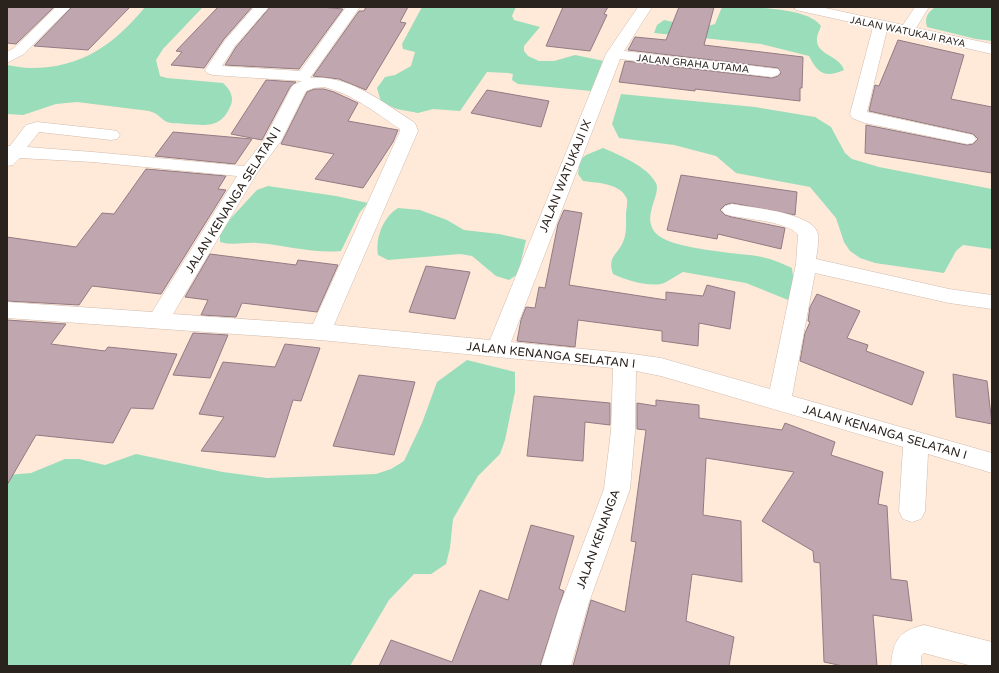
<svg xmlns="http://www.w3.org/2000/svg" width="999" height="673" font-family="'Varela Round',sans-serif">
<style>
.green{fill:#9addba}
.building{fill:#c0a6af;stroke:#937b83}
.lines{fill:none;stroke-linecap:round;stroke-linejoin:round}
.street-casing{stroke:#d1bcad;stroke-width:1}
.street{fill:#fff;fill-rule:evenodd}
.labels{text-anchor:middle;stroke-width:3.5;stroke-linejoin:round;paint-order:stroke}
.far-street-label{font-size:10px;fill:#2a221d;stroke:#fff}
.street-label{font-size:12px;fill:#2a221d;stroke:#fff}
</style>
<rect width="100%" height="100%" fill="#ffe9d9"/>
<g class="green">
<path d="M 145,7 L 203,7 L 163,49 L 156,60 L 160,76 L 167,78 L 223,83 C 230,89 235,98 230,107 C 220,129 206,125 185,124 C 180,123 172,124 167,122 C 159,118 160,114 149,111 L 77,102 L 56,104 L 23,115 L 7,114 L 7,65 C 15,66 23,68 31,68 C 81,68 114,45 145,7 Z"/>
<path d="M 422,7 L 516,7 L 512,16 L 514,20 L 540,27 L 524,46 L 524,51 L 528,56 L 539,61 L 554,61 L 575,55 L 604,61 L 591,91 L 518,84 L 512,80 L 513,74 L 508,73 L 487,72 L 460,111 L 433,109 L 418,113 L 397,109 L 381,102 L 377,88 L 385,77 L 395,75 L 411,66 L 415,52 L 403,49 L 402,44 Z"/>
<path d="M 722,7 C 744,7 808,6 821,26 C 820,30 817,34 817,38 C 815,55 840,55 844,70 C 825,78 818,74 809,56 L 761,44 L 654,33 L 657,25 L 664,20 L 701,28 L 715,24 Z"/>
<path d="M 935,7 L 992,7 L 992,41 L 976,39 L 927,27 C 924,17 928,13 935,7 Z"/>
<path d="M 621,94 L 755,107 L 815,117 L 831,127 L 845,153 L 852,159 L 879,167 L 992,189 L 992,249 L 963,245 L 956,251 L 944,273 L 875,263 L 860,258 L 850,251 L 844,242 L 836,218 L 810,187 L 736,173 L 716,156 L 674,145 L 619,138 L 612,124 Z"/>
<path d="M 603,148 C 619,155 647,166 656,183 C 662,195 638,220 659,236 C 676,249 735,253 757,256 C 770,258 781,263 792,268 L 795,294 L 788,300 L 746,283 L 683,272 C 677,275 672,279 666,282 C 654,289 625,280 613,274 C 607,256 617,256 623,242 C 627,233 626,223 626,214 C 626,210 628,203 627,199 C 621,183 597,183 583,181 L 578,174 L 580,160 L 586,155 Z"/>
<path d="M 268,186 L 336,196 L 368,203 L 360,212 L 341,251 C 314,254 285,245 257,243 C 244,242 233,246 220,242 L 220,234 L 231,218 L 257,190 Z"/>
<path d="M 398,208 L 420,210 L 447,220 L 464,230 L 499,234 L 526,240 L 518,274 L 509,280 L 496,276 L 472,256 L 460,254 L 388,260 L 378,255 C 375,238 383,217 398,208 Z"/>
<path d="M 467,360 L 515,372 L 515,392 L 505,440 L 500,454 L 478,476 L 453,519 L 450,548 L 446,564 L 431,574 L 414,574 L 389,600 L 350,666 L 7,665 L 7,475 L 31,473 L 65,459 L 79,459 L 105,465 L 136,454 L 223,472 L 267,478 L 376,474 L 391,469 L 404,461 L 422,423 L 437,382 Z"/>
</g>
<g class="building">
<path d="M 7,7 L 54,7 L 16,44 L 7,43 Z"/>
<path d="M 72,7 L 130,7 L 88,50 L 34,46 Z"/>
<path d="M 218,7 L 252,7 L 224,39 L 204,68 L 171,65 L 182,52 L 176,51 Z"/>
<path d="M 270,7 L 320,7 L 343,9 L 299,69 L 225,65 L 236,47 Z"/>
<path d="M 366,7 L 408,7 L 400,22 L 406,23 L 366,90 L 339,79 L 313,76 L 359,11 L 364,11 Z"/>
<path d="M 563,7 L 608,7 L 604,14 L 607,15 L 590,51 L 546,46 Z"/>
<path d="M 679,7 L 714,7 L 704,45 L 803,57 L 802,88 L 800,88 L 800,101 L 695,89 L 695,91 L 619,82 L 625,61 L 772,78 L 778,76 L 781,73 L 778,68 L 628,50 L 635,37 L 666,40 Z"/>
<path d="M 898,40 L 964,55 L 951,99 L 992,107 L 992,173 L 865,153 L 866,125 L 967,145 L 973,144 L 978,139 L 973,134 L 869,111 L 875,85 L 879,86 Z"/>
<path d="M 266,80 L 296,82 L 290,87 L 262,140 L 231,134 Z"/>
<path d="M 314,89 L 324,89 L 334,92 L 358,103 L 348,121 L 398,130 L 393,142 L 363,188 L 315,179 L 334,154 L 281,144 L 307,92 Z"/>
<path d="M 487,90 L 549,101 L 541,127 L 471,113 Z"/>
<path d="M 173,132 L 252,139 L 235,164 L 155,156 Z"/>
<path d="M 146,169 L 226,176 L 218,189 L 226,190 L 161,294 L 92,286 L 79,305 L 7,301 L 7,237 L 76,247 L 102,213 L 114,214 Z"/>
<path d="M 681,175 L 797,192 L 795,215 L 732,203 L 725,205 L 720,210 L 725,215 L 732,217 L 785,228 L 781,249 L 718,234 L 717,239 L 667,230 Z"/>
<path d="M 564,210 L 582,213 L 569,285 L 666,300 L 666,292 L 703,296 L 707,285 L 735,292 L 730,329 L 699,323 L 698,346 L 662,341 L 662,331 L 578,320 L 575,347 L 517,341 L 521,320 L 526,307 L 535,308 L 539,287 L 545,288 L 558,224 Z"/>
<path d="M 210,254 L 296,265 L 298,260 L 338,265 L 317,312 L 242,303 L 236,317 L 201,315 L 208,300 L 185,297 Z"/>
<path d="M 426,266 L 470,272 L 455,319 L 409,312 Z"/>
<path d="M 817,294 L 860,311 L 847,338 L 868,345 L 866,351 L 924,372 L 912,405 L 800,361 L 805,333 L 810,322 L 808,321 L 810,307 Z"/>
<path d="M 7,320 L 66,324 L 51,344 L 105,351 L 108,347 L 177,354 L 153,409 L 131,408 L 113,443 L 36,435 L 7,485 Z"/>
<path d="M 193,333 L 228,335 L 210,378 L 173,375 Z"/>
<path d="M 285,344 L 320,348 L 301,401 L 293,400 L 275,457 L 201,451 L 224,417 L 199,414 L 223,362 L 275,367 Z"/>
<path d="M 953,374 L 987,381 L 992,424 L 956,417 Z"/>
<path d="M 359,375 L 415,382 L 394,455 L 333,446 Z"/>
<path d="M 534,396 L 610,403 L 610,425 L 585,422 L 583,461 L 527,456 Z"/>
<path d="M 656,400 L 699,405 L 699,418 L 782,430 L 785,423 L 835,442 L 831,455 L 883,472 L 878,504 L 887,506 L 891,579 L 907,581 L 912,621 L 873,615 L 877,666 L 843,666 L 824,662 L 820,563 L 814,562 L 813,551 L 762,521 L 794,472 L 706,458 L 703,515 L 741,521 L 742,582 L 692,574 L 686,621 L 734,637 L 729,666 L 573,666 L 591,600 L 625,612 L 636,542 L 631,541 L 646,430 L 637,429 L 637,403 L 656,406 Z"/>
<path d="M 531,525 L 574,536 L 559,589 L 564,591 L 540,666 L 379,666 L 391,640 L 452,662 L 480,590 L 508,600 Z"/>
</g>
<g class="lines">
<defs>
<g id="street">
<path d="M 56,7 L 71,7 L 24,54 L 7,63 L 7,52 L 14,48 Z"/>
<path d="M 254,7 L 269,7 L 235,46 L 222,66 L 300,71 L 346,7 L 360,7 L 310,78 C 349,74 384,103 415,123 L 418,131 L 334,325 L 490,340 L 606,54 L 638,7 L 652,7 L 624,51 L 778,69 L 780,72 L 778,75 L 772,77 L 620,59 L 511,342 L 625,353 L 661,358 L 770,389 L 796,264 L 798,235 C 789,222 748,219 732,216 L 725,214 L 722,210 L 725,206 L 732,204 C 751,208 813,212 818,234 C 819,241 817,252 816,259 L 949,289 L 992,295 L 992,309 L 949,303 L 815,273 L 792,396 L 992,453 L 992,473 L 928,454 L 925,511 L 921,519 L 912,522 L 903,519 L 899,511 L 903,447 L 661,376 L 636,371 L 635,431 L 630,489 L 588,605 L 571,666 L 541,666 L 560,605 L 604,489 L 611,431 L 613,368 L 320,340 L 7,318 L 7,302 L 152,312 L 237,176 L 93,162 L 20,158 L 13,165 L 7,166 L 7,146 L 10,146 L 26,125 L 37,122 L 111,130 L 117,131 L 120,135 L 117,139 L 111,140 L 39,132 L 27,147 L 93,152 L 244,166 L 264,140 L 291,88 L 293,85 L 302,81 L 213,75 L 207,73 L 205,70 L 225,40 ZM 324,87 C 353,94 376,113 400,129 L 400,131 L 313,324 L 173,314 L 257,173 L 281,141 L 306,91 L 314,88 Z"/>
<path d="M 794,7 L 821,7 L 903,25 L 915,7 L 929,7 L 916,28 L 992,44 L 992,54 L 887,30 L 867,112 L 973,135 L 976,139 L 973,143 L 967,144 L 865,123 L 852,118 L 850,114 L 873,27 L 796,10 Z"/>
<path d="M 924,625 L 992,642 L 992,666 L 972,666 L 924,653 L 921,656 L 921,666 L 891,666 C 893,641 898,631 924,625 Z"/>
</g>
</defs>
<use href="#street" class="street-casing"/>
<use href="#street" class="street"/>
</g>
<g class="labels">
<g class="far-street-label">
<text transform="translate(908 31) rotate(12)" y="4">JALAN WATUKAJI RAYA</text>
<text transform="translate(693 63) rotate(6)" y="4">JALAN GRAHA UTAMA</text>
</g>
<g class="street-label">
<text transform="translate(565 176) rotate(-68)" y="4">JALAN WATUKAJI IX</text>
<text transform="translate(233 200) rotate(-58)" y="4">JALAN KENANGA SELATAN I</text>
<text transform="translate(551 355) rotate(6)" y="4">JALAN KENANGA SELATAN I</text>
<text transform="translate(885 432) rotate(16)" y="4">JALAN KENANGA SELATAN I</text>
<text transform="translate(598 539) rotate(-70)" y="4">JALAN KENANGA</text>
</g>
</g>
<rect width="999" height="673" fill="none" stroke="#2a221d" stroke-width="16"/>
</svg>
